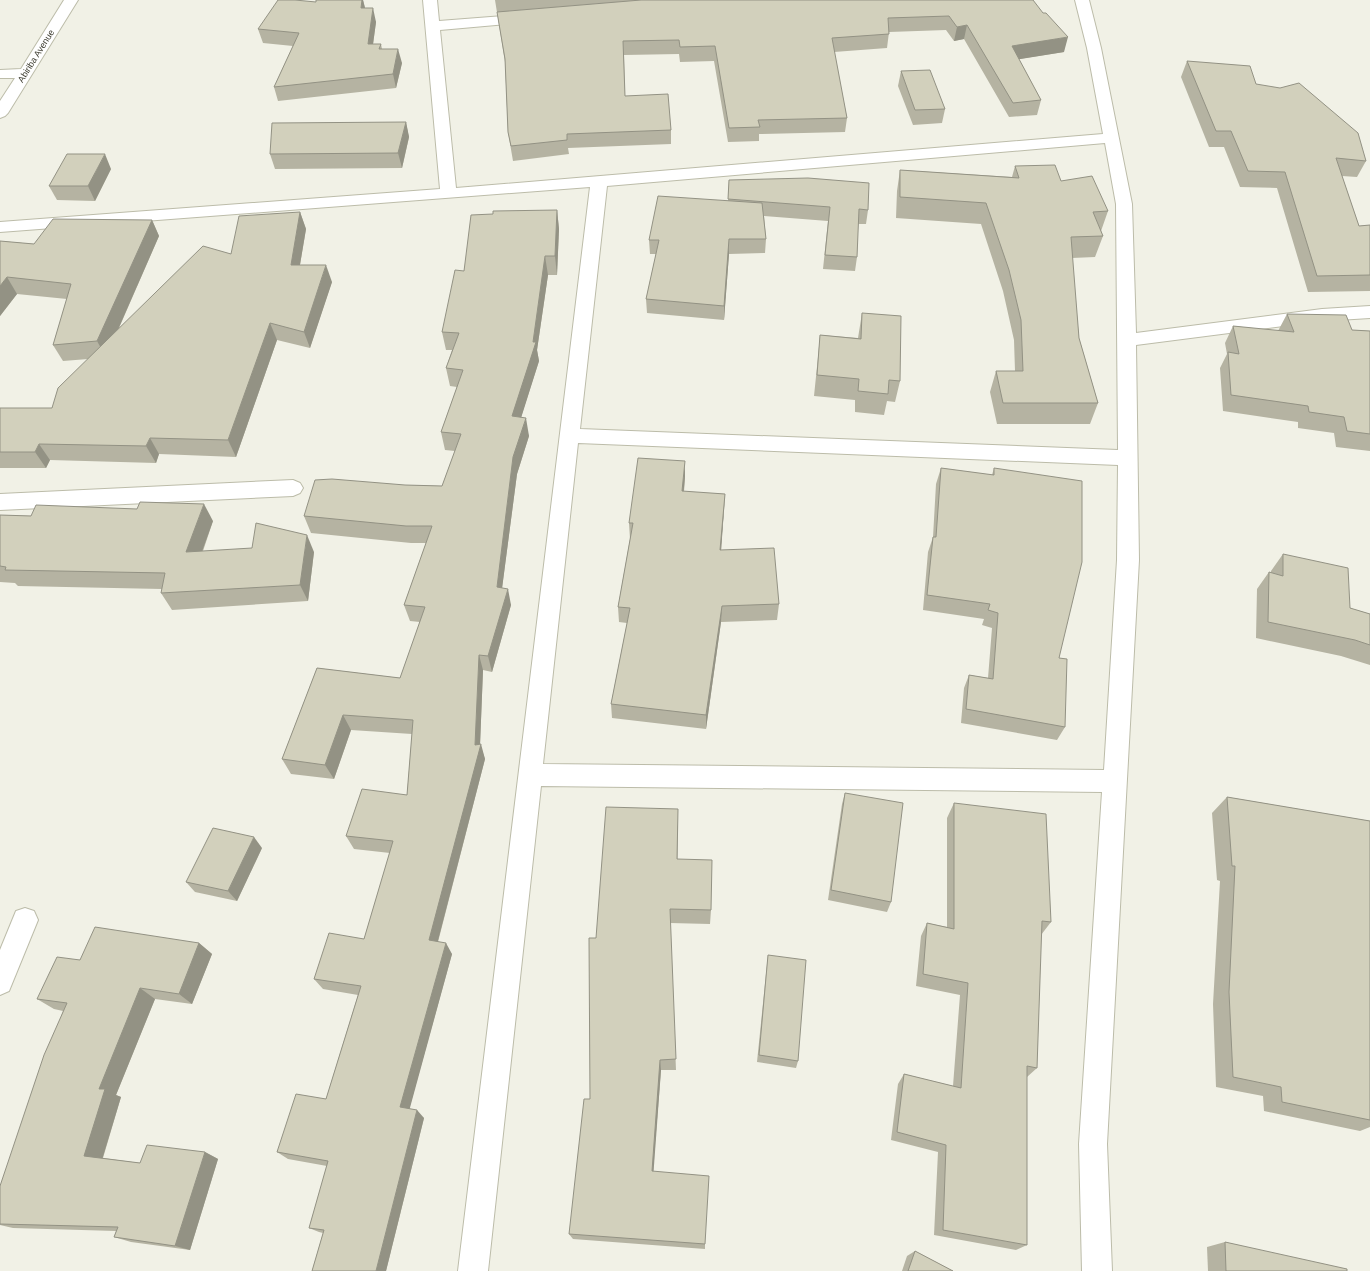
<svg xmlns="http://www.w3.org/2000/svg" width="1370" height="1271" font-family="Helvetica,sans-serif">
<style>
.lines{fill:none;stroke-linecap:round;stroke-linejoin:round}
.minor-casing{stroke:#bcbca9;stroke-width:2}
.minor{fill:#fff;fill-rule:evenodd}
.wall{fill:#b5b3a2}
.shaded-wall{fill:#939284}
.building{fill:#d2d0bc;stroke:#939284}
.labels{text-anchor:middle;stroke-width:3.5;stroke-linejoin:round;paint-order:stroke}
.far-street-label{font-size:9px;fill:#434236;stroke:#fff}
</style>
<rect width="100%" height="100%" fill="#f1f1e6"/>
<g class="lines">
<defs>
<g id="minor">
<path d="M 64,0 L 78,0 L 8,113 L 5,116 L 0,118 L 0,101 L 15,78 L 0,78 L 0,70 L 21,69 Z"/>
<path d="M 423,0 L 437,0 L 439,21 L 529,14 L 534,15 L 536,18 L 534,21 L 529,22 L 440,30 L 456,188 L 1103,134 L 1087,48 L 1075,0 L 1089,0 L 1101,48 L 1132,204 L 1136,333 L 1322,309 L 1370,306 L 1370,318 L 1322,321 L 1136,345 L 1139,560 L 1107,1144 L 1112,1271 L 1082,1271 L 1079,1144 L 1102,792 L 541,786 L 488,1271 L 458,1271 L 590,187 L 0,232 L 0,222 L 440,189 ZM 1105,143 L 1116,204 L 1118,450 L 580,429 L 607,186 ZM 578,443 L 1118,465 L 1117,560 L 1104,770 L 543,764 Z"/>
<path d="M 293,480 L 300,483 L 303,488 L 300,493 L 293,496 L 0,510 L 0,494 Z"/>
<path d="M 25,908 L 34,911 L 38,920 L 9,991 L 0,995 L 0,950 L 16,911 Z"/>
</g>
</defs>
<use href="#minor" class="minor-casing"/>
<use href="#minor" class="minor"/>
</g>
<g class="wall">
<path d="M 316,0 L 363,0 L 365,8 L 376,22 L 373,44 L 381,44 L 382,49 L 402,63 L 396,88 L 278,101 L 274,87 L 293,46 L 263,43 L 258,29 L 316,2 Z"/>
<path d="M 495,0 L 1033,0 L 1064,52 L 1019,59 L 1041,100 L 1037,115 L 1009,117 L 964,39 L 954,41 L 946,30 L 889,32 L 887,48 L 834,52 L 847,118 L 845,132 L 759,134 L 759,141 L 728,142 L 714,61 L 680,62 L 679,54 L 624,55 L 625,96 L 671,130 L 671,144 L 568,148 L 569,154 L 513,161 L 508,132 L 505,62 Z"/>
<path d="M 1187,61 L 1256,84 L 1366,161 L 1357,177 L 1342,176 L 1359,226 L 1370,225 L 1370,291 L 1308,292 L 1277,188 L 1240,187 L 1224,147 L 1209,147 L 1181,77 Z"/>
<path d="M 901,71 L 945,109 L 942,123 L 913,125 L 898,86 Z"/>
<path d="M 406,122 L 409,137 L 402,168 L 275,169 L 270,154 Z"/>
<path d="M 1015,166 L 1061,181 L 1108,211 L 1101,231 L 1103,236 L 1095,257 L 1072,258 L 1079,338 L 1098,403 L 1090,424 L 997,424 L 990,392 L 996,371 L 1015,371 L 1014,340 L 1003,291 L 981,224 L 896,218 L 897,191 L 900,170 L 1012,177 Z"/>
<path d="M 111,169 L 95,201 L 57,200 L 49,186 Z"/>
<path d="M 729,180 L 868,210 L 866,224 L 858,224 L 857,257 L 855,271 L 823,269 L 828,221 L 764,216 L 766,239 L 765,253 L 729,254 L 724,320 L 647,313 L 646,299 L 656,254 L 650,254 L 649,240 L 728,201 Z"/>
<path d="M 557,210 L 559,229 L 557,275 L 548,275 L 537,350 L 539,361 L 521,417 L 529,436 L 517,474 L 502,588 L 511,605 L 492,672 L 483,670 L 480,744 L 485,759 L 438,942 L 452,954 L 409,1109 L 424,1118 L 386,1271 L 312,1271 L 323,1233 L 319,1232 L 309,1228 L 327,1166 L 288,1159 L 277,1152 L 326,1099 L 358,995 L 323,989 L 314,979 L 364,939 L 390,853 L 354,849 L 346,836 L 407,795 L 412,734 L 351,730 L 334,779 L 291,774 L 282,759 L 317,668 L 400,678 L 420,622 L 410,621 L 404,605 L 426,543 L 411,543 L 311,533 L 304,516 L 405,485 L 442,486 L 455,451 L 445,450 L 441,432 L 457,387 L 450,386 L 446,368 L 452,350 L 446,350 L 442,332 L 464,271 L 493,214 Z"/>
<path d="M 300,212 L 306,229 L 300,265 L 332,282 L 310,348 L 277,340 L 236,457 L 159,454 L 156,463 L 50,460 L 46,468 L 0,468 L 0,408 L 52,408 L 88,359 L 63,361 L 53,345 L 67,299 L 17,294 L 0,316 L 0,241 L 34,244 L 152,220 L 159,236 L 119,328 L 231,254 Z"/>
<path d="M 862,313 L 900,381 L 895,402 L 887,401 L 884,415 L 855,412 L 855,400 L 814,396 L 818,357 L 820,335 L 858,338 Z"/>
<path d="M 1287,314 L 1352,330 L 1370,331 L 1370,451 L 1336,447 L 1334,433 L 1298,428 L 1298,422 L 1223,411 L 1220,368 L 1227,354 L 1225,343 L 1233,326 L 1278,331 Z"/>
<path d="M 941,468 L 992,475 L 994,468 L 1059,658 L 1065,727 L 1057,740 L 961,723 L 964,688 L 969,675 L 988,678 L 992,628 L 982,625 L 984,619 L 923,610 L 928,552 L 933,537 L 936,484 Z"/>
<path d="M 685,477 L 684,492 L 725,494 L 721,550 L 779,604 L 777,620 L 721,622 L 706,729 L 612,718 L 611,704 L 627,623 L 619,622 L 618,607 L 630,539 L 629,523 Z"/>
<path d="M 0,515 L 213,521 L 203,551 L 314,552 L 308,601 L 172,610 L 161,593 L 162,589 L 18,586 L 15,583 L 0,582 Z"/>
<path d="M 1283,554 L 1350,608 L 1370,614 L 1370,665 L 1341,656 L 1256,638 L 1257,589 L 1269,572 L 1271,573 L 1271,571 Z"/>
<path d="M 845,793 L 891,902 L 887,912 L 828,900 L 842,804 Z"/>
<path d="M 1227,797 L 1370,821 L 1370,1127 L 1360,1131 L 1264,1111 L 1263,1096 L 1216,1087 L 1213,1004 L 1220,881 L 1217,880 L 1212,813 Z"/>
<path d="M 954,803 L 1051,922 L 1041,935 L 1037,1068 L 1027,1077 L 1027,1245 L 1016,1250 L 934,1235 L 938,1152 L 891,1140 L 898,1084 L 904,1074 L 953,1086 L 960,995 L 916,986 L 921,936 L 927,923 L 947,927 L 947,818 Z"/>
<path d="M 678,825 L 677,859 L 711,910 L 710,924 L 670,923 L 676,1070 L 661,1070 L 653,1171 L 705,1244 L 705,1249 L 573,1239 L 569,1234 L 590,1099 L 596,938 Z"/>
<path d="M 262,848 L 237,901 L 195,892 L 186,882 Z"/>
<path d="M 199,943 L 212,954 L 192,1004 L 155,999 L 116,1095 L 121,1097 L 103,1158 L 140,1163 L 205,1152 L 218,1159 L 190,1250 L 131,1242 L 114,1237 L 116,1231 L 13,1228 L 0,1225 L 0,1186 L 63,1011 L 54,1009 L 37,999 L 80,960 Z"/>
<path d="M 768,955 L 798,1061 L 796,1068 L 757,1062 L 767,964 Z"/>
<path d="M 1225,1242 L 1347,1271 L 1208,1271 L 1207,1247 Z"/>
<path d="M 915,1251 L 953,1271 L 902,1271 L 907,1256 Z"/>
</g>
<g class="shaded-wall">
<path d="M 362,0 L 363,0 L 366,12 L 361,8 Z"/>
<path d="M 373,8 L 376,22 L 371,59 L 368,44 Z"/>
<path d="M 967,25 L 964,39 L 954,41 L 957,27 Z"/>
<path d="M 1068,37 L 1064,52 L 1008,61 L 1012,46 Z"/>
<path d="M 398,49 L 402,63 L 396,88 L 393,74 Z"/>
<path d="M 406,122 L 409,137 L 402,168 L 398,153 Z"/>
<path d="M 105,154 L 111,169 L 95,201 L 88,186 Z"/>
<path d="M 557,210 L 559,229 L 557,275 L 555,256 Z"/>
<path d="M 300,212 L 306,229 L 297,282 L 291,265 Z"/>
<path d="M 152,220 L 159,236 L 106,357 L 97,341 Z"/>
<path d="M 729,239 L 729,254 L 724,320 L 724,306 Z"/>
<path d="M 545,256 L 548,275 L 537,350 L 539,361 L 516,434 L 512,416 L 533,342 Z"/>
<path d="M 326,265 L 332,282 L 310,348 L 304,332 Z"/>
<path d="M 7,277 L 17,294 L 0,316 L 0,286 Z"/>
<path d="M 270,323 L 277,340 L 236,457 L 228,440 Z"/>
<path d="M 526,418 L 529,436 L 517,474 L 500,604 L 497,587 L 513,457 Z"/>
<path d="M 150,438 L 159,454 L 156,463 L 146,446 Z"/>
<path d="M 39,444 L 50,460 L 46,468 L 35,452 Z"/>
<path d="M 685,461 L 685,477 L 682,508 L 682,491 Z"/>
<path d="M 725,494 L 724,510 L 720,565 L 720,550 Z"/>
<path d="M 204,504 L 213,521 L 196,568 L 186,552 Z"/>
<path d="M 307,535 L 314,552 L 308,601 L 300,585 Z"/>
<path d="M 508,589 L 511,605 L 492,672 L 488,656 Z"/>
<path d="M 722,606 L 721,622 L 706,729 L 706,715 Z"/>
<path d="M 479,655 L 483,670 L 480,746 L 481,744 L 485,759 L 435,952 L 429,940 L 475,745 Z"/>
<path d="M 343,715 L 351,730 L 334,779 L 325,765 Z"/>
<path d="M 678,809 L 678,825 L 677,874 L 677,859 Z"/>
<path d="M 254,837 L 262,848 L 237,901 L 228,891 Z"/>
<path d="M 199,943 L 212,954 L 192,1004 L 179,994 Z"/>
<path d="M 446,943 L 452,954 L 408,1115 L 400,1107 Z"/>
<path d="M 140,988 L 155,999 L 116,1095 L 121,1097 L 101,1163 L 84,1156 L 99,1089 Z"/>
<path d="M 660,1060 L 661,1070 L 653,1179 L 652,1171 Z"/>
<path d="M 417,1110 L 424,1118 L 386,1271 L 376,1271 Z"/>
<path d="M 205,1152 L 218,1159 L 190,1250 L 175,1246 Z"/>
</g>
<g class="building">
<path d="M 278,0 L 295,0 L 316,2 L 316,0 L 362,0 L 361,8 L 373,8 L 368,44 L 381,44 L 379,49 L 398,49 L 393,74 L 274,87 L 299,33 L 258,29 Z"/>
<path d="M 641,0 L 1033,0 L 1043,13 L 1046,13 L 1068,37 L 1012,46 L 1041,100 L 1013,103 L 967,25 L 957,27 L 949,16 L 888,18 L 889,34 L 832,38 L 847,118 L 758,120 L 760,127 L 729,128 L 715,46 L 680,47 L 679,40 L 623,41 L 625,96 L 668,94 L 671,130 L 567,134 L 567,140 L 511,146 L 508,132 L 505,59 L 497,12 Z"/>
<path d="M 1187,61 L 1250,66 L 1256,84 L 1280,88 L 1299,83 L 1358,133 L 1366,161 L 1336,158 L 1359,226 L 1370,225 L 1370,275 L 1317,276 L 1285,172 L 1248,171 L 1231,131 L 1216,131 Z"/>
<path d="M 930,70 L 945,109 L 915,110 L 901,71 Z"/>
<path d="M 406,122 L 398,153 L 270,154 L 272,123 Z"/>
<path d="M 67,154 L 105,154 L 88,186 L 49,186 Z"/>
<path d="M 1055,165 L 1061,181 L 1092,176 L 1108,211 L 1093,212 L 1103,236 L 1071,237 L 1079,338 L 1098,403 L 1003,403 L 996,371 L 1023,371 L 1021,320 L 1009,270 L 986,203 L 900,197 L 900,170 L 1019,178 L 1015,166 Z"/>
<path d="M 808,178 L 869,183 L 868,210 L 859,209 L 857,257 L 825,255 L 830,207 L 728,199 L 729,180 Z"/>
<path d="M 658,196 L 762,203 L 766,239 L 729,239 L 724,306 L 646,299 L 659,240 L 649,240 Z"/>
<path d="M 557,210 L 555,256 L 545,256 L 533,342 L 536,342 L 512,416 L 526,418 L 513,457 L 497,587 L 508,589 L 488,656 L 479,655 L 475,745 L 481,744 L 429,940 L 446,943 L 400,1107 L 417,1110 L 376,1271 L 312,1271 L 324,1230 L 309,1228 L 328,1161 L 277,1152 L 296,1094 L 326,1099 L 361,986 L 314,979 L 329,933 L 364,939 L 393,841 L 346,836 L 362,789 L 407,795 L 413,720 L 343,715 L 325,765 L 282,759 L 317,668 L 400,678 L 425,607 L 404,605 L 432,526 L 406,526 L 304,516 L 315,480 L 332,479 L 405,485 L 442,486 L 461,434 L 441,432 L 463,370 L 446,368 L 459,333 L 442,332 L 455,270 L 464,271 L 471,215 L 493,214 L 493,211 Z"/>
<path d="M 300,212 L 291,265 L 326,265 L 304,332 L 270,323 L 228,440 L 150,438 L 146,446 L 39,444 L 35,452 L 0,452 L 0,408 L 52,408 L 58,388 L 203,246 L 231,254 L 239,216 Z"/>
<path d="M 53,219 L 152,220 L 97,341 L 53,345 L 71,284 L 7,277 L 0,286 L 0,241 L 34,244 Z"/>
<path d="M 862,313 L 901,316 L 900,381 L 889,380 L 888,394 L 858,391 L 859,379 L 817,375 L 820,335 L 861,339 Z"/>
<path d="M 1287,314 L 1346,315 L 1352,330 L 1370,331 L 1370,434 L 1347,431 L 1344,417 L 1309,412 L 1308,406 L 1231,395 L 1228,352 L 1239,354 L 1233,326 L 1294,332 Z"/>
<path d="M 638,458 L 685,461 L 682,491 L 725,494 L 720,550 L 774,548 L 779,604 L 722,606 L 706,715 L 611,704 L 630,608 L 618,607 L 633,523 L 629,523 Z"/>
<path d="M 941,468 L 994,475 L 994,468 L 1082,481 L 1082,562 L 1059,658 L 1067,659 L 1065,727 L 966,709 L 969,675 L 993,679 L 998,613 L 988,610 L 990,604 L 927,595 L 933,537 L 936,537 Z"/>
<path d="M 140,502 L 204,504 L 186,552 L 252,548 L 256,523 L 307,535 L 300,585 L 161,593 L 165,573 L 5,570 L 6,567 L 0,566 L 0,515 L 31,516 L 36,505 L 137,509 Z"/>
<path d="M 1283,554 L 1348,568 L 1350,608 L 1370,614 L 1370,645 L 1355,640 L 1268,622 L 1269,572 L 1283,576 Z"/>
<path d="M 845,793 L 903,803 L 891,902 L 831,890 Z"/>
<path d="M 1227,797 L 1370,821 L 1370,1120 L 1282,1102 L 1281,1087 L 1233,1077 L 1229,992 L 1235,866 L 1232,866 Z"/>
<path d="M 954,803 L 1046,814 L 1051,922 L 1042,921 L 1037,1068 L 1027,1066 L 1027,1245 L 943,1230 L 946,1145 L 897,1132 L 904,1074 L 961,1088 L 968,983 L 923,974 L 927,923 L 954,929 Z"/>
<path d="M 606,807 L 678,809 L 677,859 L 712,860 L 711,910 L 670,909 L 676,1059 L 660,1060 L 652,1171 L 709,1176 L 705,1244 L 569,1234 L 584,1099 L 590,1099 L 589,938 L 596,938 Z"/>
<path d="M 213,828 L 254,837 L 228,891 L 186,882 Z"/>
<path d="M 95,927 L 199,943 L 179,994 L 140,988 L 99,1089 L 105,1089 L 84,1156 L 140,1163 L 147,1145 L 205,1152 L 175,1246 L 114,1237 L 118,1227 L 0,1224 L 0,1186 L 44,1055 L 67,1003 L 37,999 L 57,957 L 80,960 Z"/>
<path d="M 768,955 L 806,960 L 798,1061 L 759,1055 Z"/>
<path d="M 1225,1242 L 1347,1269 L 1347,1271 L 1226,1271 Z"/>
<path d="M 915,1251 L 953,1271 L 908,1271 Z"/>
</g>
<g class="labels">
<g class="far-street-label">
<text transform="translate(36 56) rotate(-58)" y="3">Abiriba Avenue</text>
</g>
</g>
</svg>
